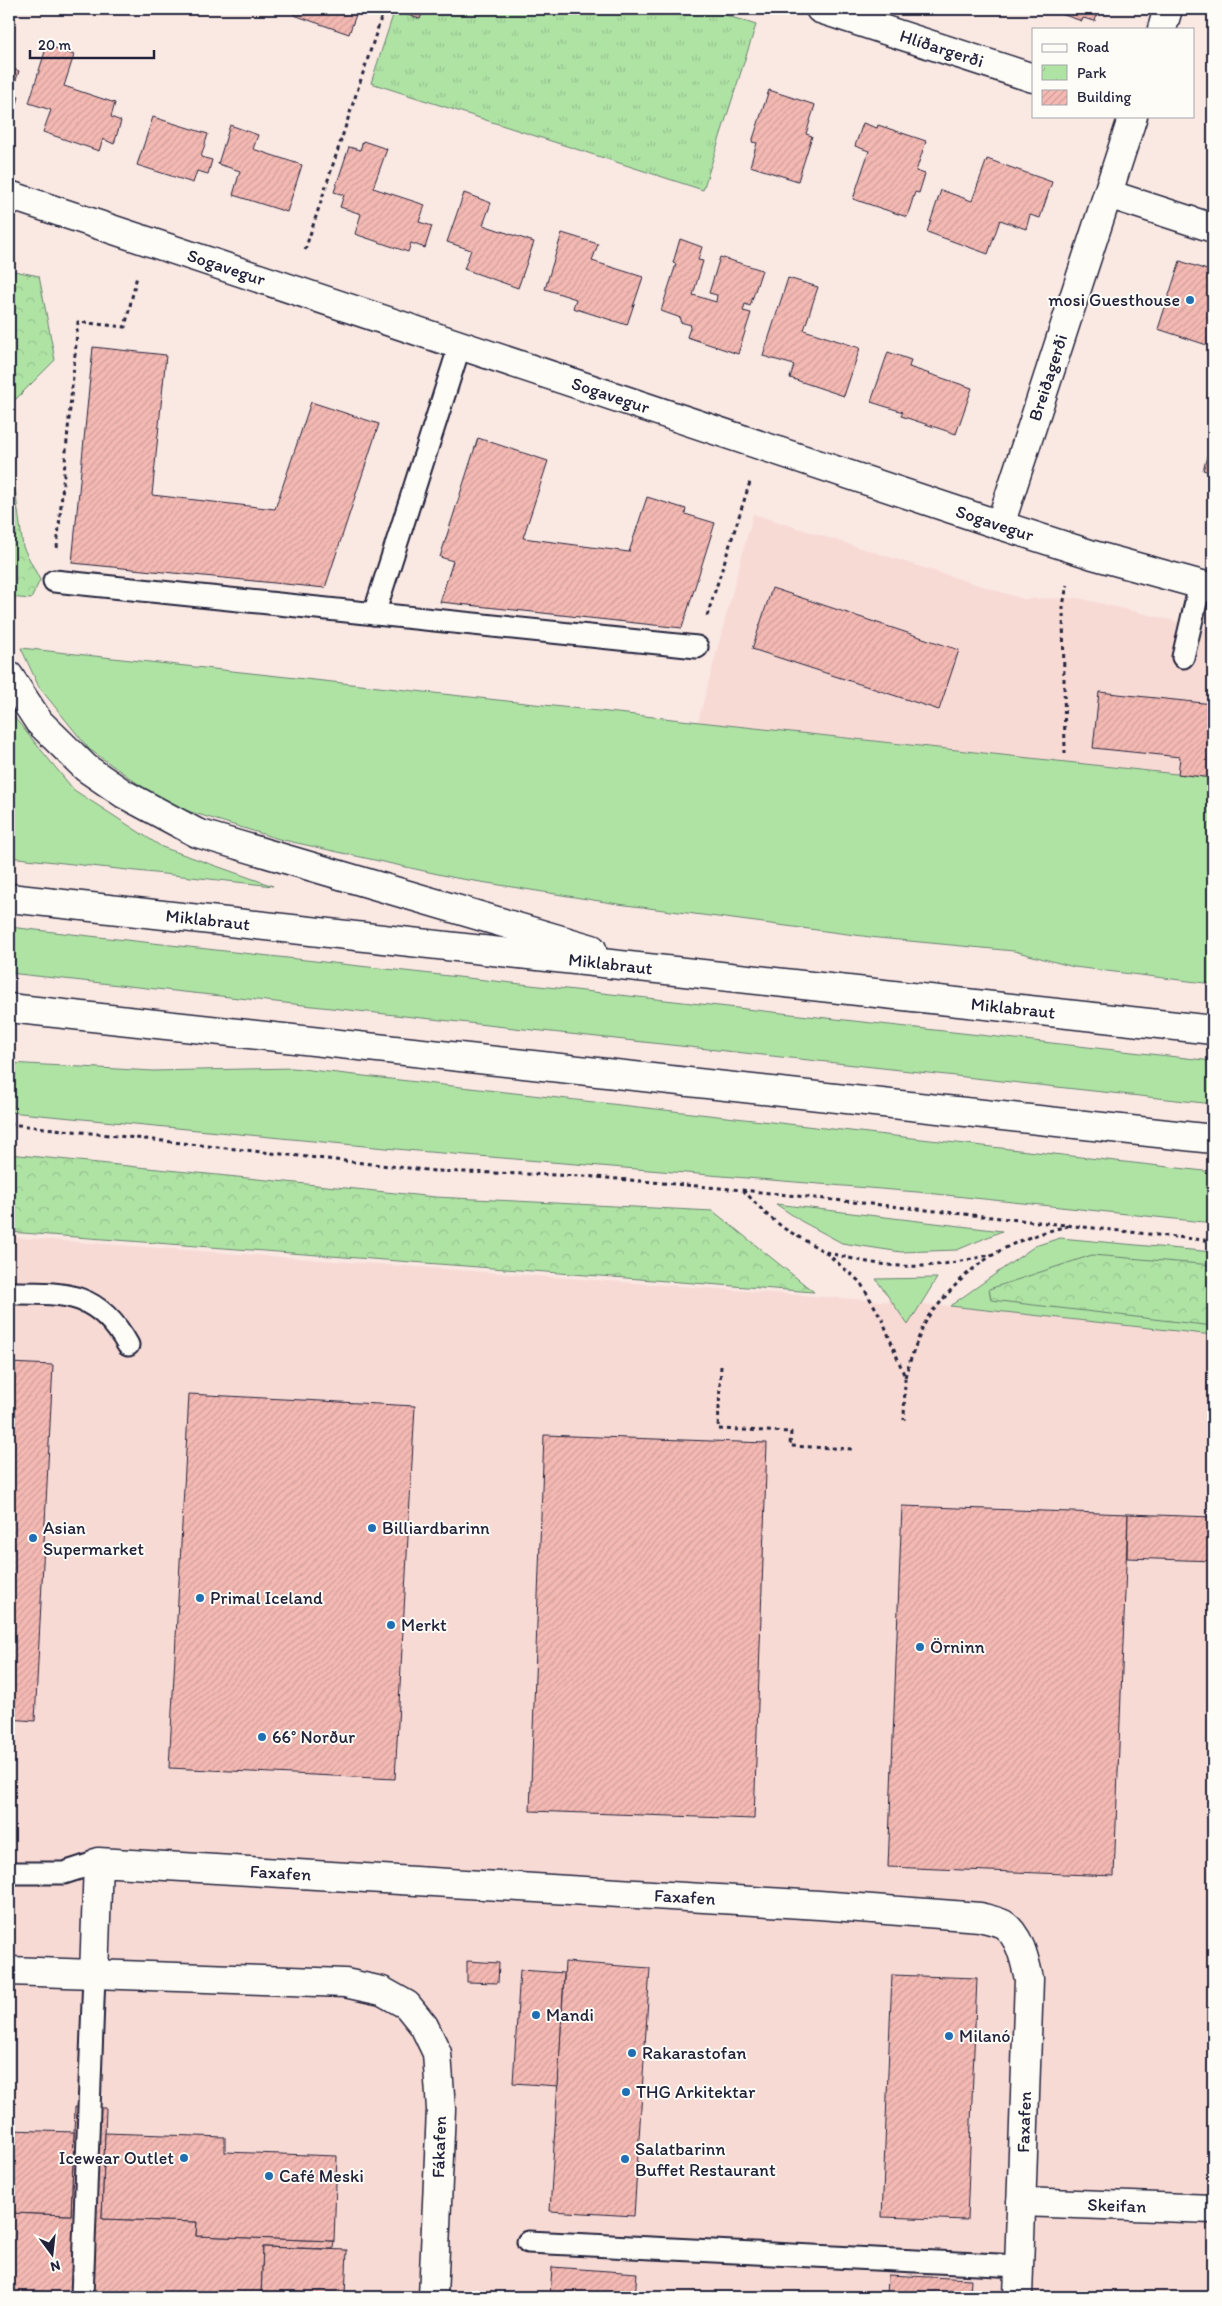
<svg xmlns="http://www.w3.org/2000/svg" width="1222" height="2306" font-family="Itim,sans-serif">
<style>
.built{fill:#f8dad5}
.grass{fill:#afe3a4;stroke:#688270}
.forest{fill:url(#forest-crowns);stroke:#688270}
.park{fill:url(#park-tufts);stroke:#688270}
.building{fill:url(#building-hatch);stroke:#22223b}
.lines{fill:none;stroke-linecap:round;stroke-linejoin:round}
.service-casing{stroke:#22223b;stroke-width:25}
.minor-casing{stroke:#22223b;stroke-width:31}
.trunk-casing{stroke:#22223b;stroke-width:31}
.path{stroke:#22223b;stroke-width:3;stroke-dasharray:4 4;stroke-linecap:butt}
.service{stroke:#fdfcf7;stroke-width:21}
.minor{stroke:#fdfcf7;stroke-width:28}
.trunk{stroke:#fdfcf7;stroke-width:28}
.poi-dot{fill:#1f6fb2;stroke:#fdfcf7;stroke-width:2}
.labels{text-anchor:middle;stroke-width:4;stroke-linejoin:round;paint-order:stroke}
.street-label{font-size:18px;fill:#22223b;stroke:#fdfcf7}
.poi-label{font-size:18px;fill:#22223b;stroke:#fdfcf7;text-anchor:start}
</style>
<defs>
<pattern id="forest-crowns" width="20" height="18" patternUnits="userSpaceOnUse" patternTransform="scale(1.25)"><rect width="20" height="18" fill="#afe3a4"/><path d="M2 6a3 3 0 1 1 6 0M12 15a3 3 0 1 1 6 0" fill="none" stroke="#96c28e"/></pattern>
<pattern id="park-tufts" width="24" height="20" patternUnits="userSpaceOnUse" patternTransform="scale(1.25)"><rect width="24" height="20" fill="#afe3a4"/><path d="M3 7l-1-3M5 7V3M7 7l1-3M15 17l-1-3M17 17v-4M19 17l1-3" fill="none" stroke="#96c28e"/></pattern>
<pattern id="building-hatch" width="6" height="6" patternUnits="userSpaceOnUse" patternTransform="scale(1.25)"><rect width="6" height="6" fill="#f4b9b3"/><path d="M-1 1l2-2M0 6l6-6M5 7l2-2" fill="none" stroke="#d19f9b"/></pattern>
</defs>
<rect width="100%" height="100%" fill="#fae8e3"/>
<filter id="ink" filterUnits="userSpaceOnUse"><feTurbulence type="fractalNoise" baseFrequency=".02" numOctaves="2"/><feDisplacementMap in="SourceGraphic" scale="10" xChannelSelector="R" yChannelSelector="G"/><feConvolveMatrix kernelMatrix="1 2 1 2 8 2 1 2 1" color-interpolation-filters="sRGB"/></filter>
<g filter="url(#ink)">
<g class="built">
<path d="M 753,514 L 1023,599 L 1078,598 L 1213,630 L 1213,778 L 698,722 Z"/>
<path d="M 9,1237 L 950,1306 L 1213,1335 L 1213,2297 L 9,2297 Z"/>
</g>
<g class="grass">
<path d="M 21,648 L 1213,778 L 1213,984 L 1074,967 L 1014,951 L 878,938 L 618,904 L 456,878 L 279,839 L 168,805 L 89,749 L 39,687 Z"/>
<path d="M 9,711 L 74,790 L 162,847 L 273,886 L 9,857 Z"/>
<path d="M 9,927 L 1213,1061 L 1213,1104 L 9,973 Z"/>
<path d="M 9,1063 L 153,1071 L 293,1068 L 1213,1172 L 1213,1223 L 917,1192 L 417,1151 L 9,1112 Z"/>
<path d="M 776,1204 L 1002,1231 L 957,1250 L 901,1252 L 842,1243 L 801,1221 Z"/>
<path d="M 1060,1238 L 1213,1252 L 1213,1335 L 950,1306 L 1035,1246 Z"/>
<path d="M 937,1278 L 908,1325 L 876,1279 Z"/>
</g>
<g class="forest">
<path d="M 9,270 L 39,276 L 55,360 L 14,401 L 9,421 Z"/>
<path d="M 9,459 L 13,474 L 23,547 L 40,580 L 31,599 L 9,597 Z"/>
<path d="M 9,1154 L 435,1197 L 713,1211 L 814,1292 L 9,1232 Z"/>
<path d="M 1092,1255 L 1213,1265 L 1213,1326 L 991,1300 L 989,1289 Z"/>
</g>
<path class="park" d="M 395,9 L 707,9 L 756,25 L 703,190 L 371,83 Z"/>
<g class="building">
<path d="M 296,9 L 358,9 L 349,34 L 294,15 Z"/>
<path d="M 397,9 L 424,9 L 420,19 L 396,11 Z"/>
<path d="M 1056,9 L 1099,9 L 1095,21 L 1083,18 L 1082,21 L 1058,13 L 1058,10 Z"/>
<path d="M 47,45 L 74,55 L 64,86 L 115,103 L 111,117 L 121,121 L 114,144 L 103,139 L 99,151 L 43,132 L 51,110 L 29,103 Z"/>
<path d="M 9,68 L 19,71 L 11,95 L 19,97 L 15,110 L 9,108 Z"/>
<path d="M 769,90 L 815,105 L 806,134 L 812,136 L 798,181 L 750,166 L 757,143 L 752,142 Z"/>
<path d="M 153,117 L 208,134 L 201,157 L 212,160 L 208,174 L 197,171 L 193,183 L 137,165 Z"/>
<path d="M 863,123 L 877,128 L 878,125 L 926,141 L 916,171 L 925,174 L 919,193 L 915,192 L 907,217 L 853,199 L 869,151 L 855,146 Z"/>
<path d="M 230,125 L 258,135 L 253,149 L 302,165 L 287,212 L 233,195 L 240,171 L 218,164 Z"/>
<path d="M 363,141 L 387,149 L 373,188 L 425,205 L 419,222 L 432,226 L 425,248 L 411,243 L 408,252 L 355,234 L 361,214 L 340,207 L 344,195 L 334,192 L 349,147 L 360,150 Z"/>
<path d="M 987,159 L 1052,182 L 1040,218 L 1030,215 L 1026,229 L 1000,220 L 988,254 L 927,232 L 941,190 L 972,201 Z"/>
<path d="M 464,193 L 491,203 L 483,225 L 534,242 L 518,288 L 464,269 L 471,250 L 447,242 Z"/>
<path d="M 562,233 L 598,244 L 592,261 L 643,277 L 627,325 L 573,308 L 576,299 L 545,289 Z"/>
<path d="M 680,239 L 702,247 L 698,260 L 703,261 L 693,295 L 716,302 L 717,295 L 709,293 L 720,257 L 762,270 L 750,306 L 745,304 L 743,311 L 751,313 L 738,354 L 687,337 L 691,325 L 680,322 L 681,318 L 661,311 L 676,264 L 673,263 Z"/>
<path d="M 1180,261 L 1213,272 L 1213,347 L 1158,329 Z"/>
<path d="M 788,278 L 818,287 L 804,330 L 860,348 L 844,396 L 790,378 L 794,365 L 763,356 Z"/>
<path d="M 93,347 L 166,355 L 152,495 L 275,509 L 311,402 L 379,424 L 325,588 L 72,563 Z"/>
<path d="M 888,352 L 911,360 L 909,367 L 972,388 L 956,434 L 901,416 L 903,412 L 871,402 Z"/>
<path d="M 1213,437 L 1213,473 L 1203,470 Z"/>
<path d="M 478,438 L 548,461 L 523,538 L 629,552 L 647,497 L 686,509 L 685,514 L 715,523 L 682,628 L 440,602 L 453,561 L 440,557 Z"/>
<path d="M 772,588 L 959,650 L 939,710 L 752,649 Z"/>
<path d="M 1099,692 L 1213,704 L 1213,778 L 1178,774 L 1180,757 L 1093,748 Z"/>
<path d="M 9,1363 L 53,1365 L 35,1721 L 9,1719 Z"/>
<path d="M 189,1394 L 415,1406 L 395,1779 L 169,1768 Z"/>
<path d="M 544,1435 L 767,1443 L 754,1819 L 530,1811 Z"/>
<path d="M 902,1506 L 1128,1514 L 1114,1876 L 888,1867 Z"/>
<path d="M 1128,1514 L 1213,1517 L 1213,1561 L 1127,1558 Z"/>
<path d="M 467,1961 L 499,1963 L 498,1983 L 467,1982 Z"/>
<path d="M 565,1962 L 650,1968 L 634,2216 L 550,2211 Z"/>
<path d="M 520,1970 L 564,1973 L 558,2086 L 513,2083 Z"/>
<path d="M 892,1975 L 977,1978 L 967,2220 L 882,2217 Z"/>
<path d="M 75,2107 L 106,2108 L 102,2219 L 197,2222 L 196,2236 L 334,2241 L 333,2249 L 263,2247 L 261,2297 L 9,2297 L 9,2213 L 71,2215 Z"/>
<path d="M 9,2130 L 74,2132 L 71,2215 L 9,2213 Z"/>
<path d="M 105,2133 L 225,2137 L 225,2152 L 337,2156 L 334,2241 L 196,2236 L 197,2222 L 102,2219 Z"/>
<path d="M 263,2247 L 347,2250 L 345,2297 L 261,2297 Z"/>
<path d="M 552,2267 L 637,2273 L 635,2297 L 550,2297 Z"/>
<path d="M 888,2275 L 971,2279 L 970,2297 L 887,2297 Z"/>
</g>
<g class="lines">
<defs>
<g id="service">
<path d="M 54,581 L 697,647"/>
<path d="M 374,614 L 460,345"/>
<path d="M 1183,657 L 1200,585"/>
<path d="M 9,1293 C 65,1293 98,1291 128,1345"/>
<path d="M 9,1873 L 64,1873 L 98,1862"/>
<path d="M 528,2242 L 1019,2266"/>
<path d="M 82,2297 L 94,1975"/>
</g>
<g id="minor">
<path id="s1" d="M 820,9 L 1033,78"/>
<path d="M 1162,29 L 1168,9"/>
<path d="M 1108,194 L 1213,228"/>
<path id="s2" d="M 9,195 L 1000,525 L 1093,555 L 1213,588"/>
<path id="s3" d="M 1000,525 L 1133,116"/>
<path d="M 9,1971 L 345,1983 L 382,1991 L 407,2005 L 424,2026 L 437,2053 L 441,2109 L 433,2297"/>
<path id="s4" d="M 94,1975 L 98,1862 L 819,1905 L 980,1917 C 987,1919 997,1921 1003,1924 C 1020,1935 1025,1961 1029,1979 L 1018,2297"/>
<path id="s5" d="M 1021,2202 L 1213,2209"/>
</g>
<g id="trunk">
<path d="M 9,676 L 39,722 L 86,768 L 124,794 L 197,833 L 592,949"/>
<path id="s6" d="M 9,898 L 1213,1030"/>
<path d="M 9,1008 L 1213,1139"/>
</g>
</defs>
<use href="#service" class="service-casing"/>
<use href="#minor" class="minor-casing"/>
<use href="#trunk" class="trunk-casing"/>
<g class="path">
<path d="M 305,250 L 384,9"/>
<path d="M 57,548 L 78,322 L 125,327 L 137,276"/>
<path d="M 707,616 L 751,479"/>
<path d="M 1065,754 L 1063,606 L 1067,585"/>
<path d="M 9,1124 L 435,1171 L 584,1176 L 742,1190 L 1213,1241"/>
<path d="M 743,1190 L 766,1214 L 785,1229 L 825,1252 L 860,1282 L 882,1319 L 905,1377 L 904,1420"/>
<path d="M 826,1252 C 891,1270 923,1271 989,1255"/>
<path d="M 721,1366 L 718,1429 L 791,1432 L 790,1446 L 854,1449"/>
<path d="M 905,1377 C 911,1357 918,1337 927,1319 C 931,1311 939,1305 944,1298 C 979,1256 1017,1238 1068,1226"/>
</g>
<use href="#service" class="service"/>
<use href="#minor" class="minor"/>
<use href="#trunk" class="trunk"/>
</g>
</g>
<g class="poi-dot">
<circle cx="1190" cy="300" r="5"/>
<circle cx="372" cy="1528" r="5"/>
<circle cx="33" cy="1538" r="5"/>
<circle cx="200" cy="1598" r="5"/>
<circle cx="391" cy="1625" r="5"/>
<circle cx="920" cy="1647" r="5"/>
<circle cx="262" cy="1737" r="5"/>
<circle cx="536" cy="2015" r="5"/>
<circle cx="949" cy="2036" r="5"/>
<circle cx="632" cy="2053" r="5"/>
<circle cx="626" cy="2092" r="5"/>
<circle cx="184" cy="2158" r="5"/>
<circle cx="625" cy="2159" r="5"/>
<circle cx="269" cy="2176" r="5"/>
</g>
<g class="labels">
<g class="street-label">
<text dy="6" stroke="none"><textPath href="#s1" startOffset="128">Hlíðargerði</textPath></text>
<text dy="6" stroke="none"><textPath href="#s2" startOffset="229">Sogavegur</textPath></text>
<text dy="6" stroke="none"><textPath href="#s3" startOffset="155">Breiðagerði</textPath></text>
<text dy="6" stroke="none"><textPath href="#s2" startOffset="634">Sogavegur</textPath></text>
<text dy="6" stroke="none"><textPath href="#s2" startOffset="1039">Sogavegur</textPath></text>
<text dy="6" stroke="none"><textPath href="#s6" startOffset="200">Miklabraut</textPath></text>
<text dy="6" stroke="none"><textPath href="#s6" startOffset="605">Miklabraut</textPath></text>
<text dy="6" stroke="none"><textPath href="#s6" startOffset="1010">Miklabraut</textPath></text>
<text dy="6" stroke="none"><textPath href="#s4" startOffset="296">Faxafen</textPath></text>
<text dy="6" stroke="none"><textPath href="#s4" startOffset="701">Faxafen</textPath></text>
<text transform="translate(1024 2122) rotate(-88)" y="6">Faxafen</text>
<text transform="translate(439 2147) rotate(-88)" y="6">Fákafen</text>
<text dy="6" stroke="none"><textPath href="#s5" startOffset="96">Skeifan</textPath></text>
</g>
<g class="poi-label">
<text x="1180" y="306" text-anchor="end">mosi Guesthouse</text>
<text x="43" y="1534">Asian<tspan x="43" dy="21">Supermarket</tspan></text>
<text x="382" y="1534">Billiardbarinn</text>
<text x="210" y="1604">Primal Iceland</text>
<text x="401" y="1631">Merkt</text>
<text x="930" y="1653">Örninn</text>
<text x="272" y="1743">66° Norður</text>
<text x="546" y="2021">Mandi</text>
<text x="959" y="2042">Milanó</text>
<text x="642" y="2059">Rakarastofan</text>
<text x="636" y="2098">THG Arkitektar</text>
<text x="635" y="2155">Salatbarinn<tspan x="635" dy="21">Buffet Restaurant</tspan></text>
<text x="174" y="2164" text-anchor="end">Icewear Outlet</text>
<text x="279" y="2182">Café Meski</text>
</g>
</g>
<rect width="1222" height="2306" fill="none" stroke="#fdfcf7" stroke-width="30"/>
<rect x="15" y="15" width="1192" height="2276" fill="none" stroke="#22223b" stroke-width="2" filter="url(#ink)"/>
<rect x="1032" y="28" width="162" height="90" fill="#fdfcf7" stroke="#a5a5ac"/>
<rect x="1042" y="44" width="25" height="8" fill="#fdfcf7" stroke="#a5a5ac"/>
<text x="1077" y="52" font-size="15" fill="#22223b">Road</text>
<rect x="1042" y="65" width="25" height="15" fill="url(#park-tufts)" stroke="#a5a5ac"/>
<text x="1077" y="78" font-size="15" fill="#22223b">Park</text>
<rect x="1042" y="90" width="25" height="15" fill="url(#building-hatch)" stroke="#a5a5ac"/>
<text x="1077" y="102" font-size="15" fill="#22223b">Building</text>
<g transform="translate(52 2254) rotate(165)" stroke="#fdfcf7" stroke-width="4" paint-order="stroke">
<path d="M0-4L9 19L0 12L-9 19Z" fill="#22223b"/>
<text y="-8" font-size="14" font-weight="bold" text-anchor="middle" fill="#22223b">N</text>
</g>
<path d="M30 50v8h124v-8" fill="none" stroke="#22223b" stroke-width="2.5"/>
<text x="38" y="50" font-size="15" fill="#22223b" stroke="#fdfcf7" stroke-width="4" paint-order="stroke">20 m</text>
</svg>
